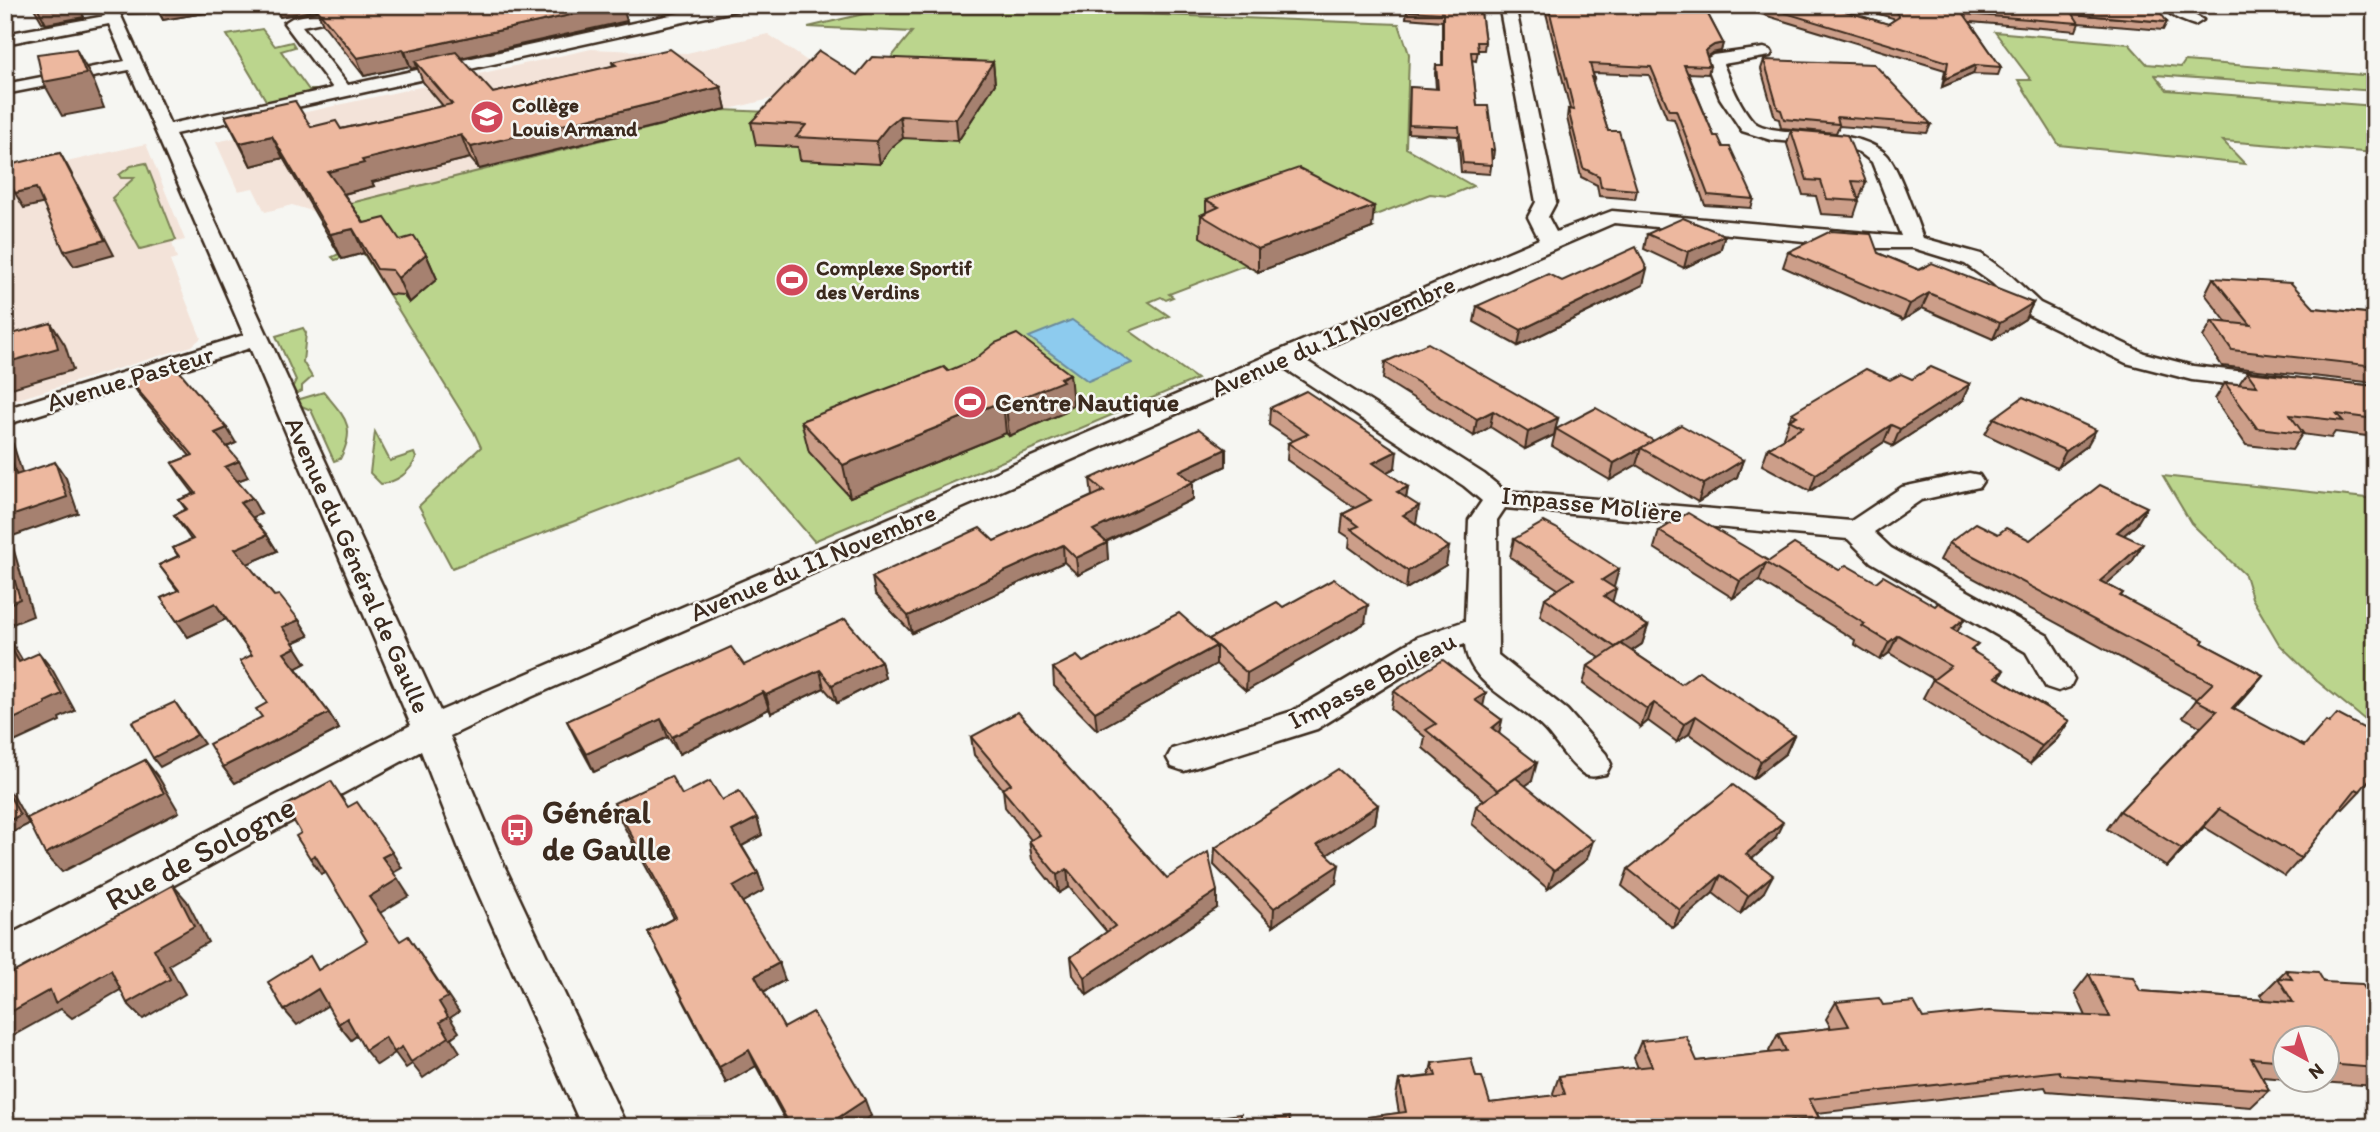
<svg xmlns="http://www.w3.org/2000/svg" width="2380" height="1132" font-family="Itim,sans-serif">
<style>
.built{fill:#f3e3d9}
.green{fill:#bbd58d;stroke:#7b8056;stroke-width:2}
.water{fill:#8dcbee;stroke:#6c8b9b;stroke-width:2}
.lines{fill:none;stroke-linecap:round;stroke-linejoin:round}
.street-casing{stroke:#3b2a1e;stroke-width:5}
.street{fill:#f6f6f2;fill-rule:evenodd}
.wall{fill:#cc9e89;stroke:#3b2a1e;stroke-width:2}
.shaded-wall{fill:#a6816f;stroke:#3b2a1e;stroke-width:2}
.building{fill:#edb89f;stroke:#3b2a1e;stroke-width:2}
.labels{text-anchor:middle;stroke-width:5;stroke-linejoin:round;paint-order:stroke}
.far-poi-label{font-size:21px;font-weight:bold;fill:#3b2a1e;stroke:#f6f6f2;text-anchor:start}
.street-label{font-size:26px;fill:#3b2a1e;stroke:#f6f6f2}
.poi-label{font-size:26px;font-weight:bold;fill:#3b2a1e;stroke:#f6f6f2;text-anchor:start}
.near-poi-label{font-size:32px;font-weight:bold;fill:#3b2a1e;stroke:#f6f6f2;text-anchor:start}
.near-street-label{font-size:32px;fill:#3b2a1e;stroke:#f6f6f2}
</style>
<rect width="100%" height="100%" fill="#f6f6f2"/>
<filter id="ink" filterUnits="userSpaceOnUse"><feTurbulence type="fractalNoise" baseFrequency=".0143" numOctaves="2"/><feDisplacementMap in="SourceGraphic" scale="14" xChannelSelector="R" yChannelSelector="G"/><feConvolveMatrix kernelMatrix="1 2 1 2 8 2 1 2 1" color-interpolation-filters="sRGB"/></filter>
<g filter="url(#ink)">
<g class="built">
<path d="M 768,34 L 838,82 L 315,212 L 292,205 L 265,212 L 253,188 L 238,191 L 216,142 L 253,134 L 248,125 L 591,49 L 687,53 Z"/>
<path d="M 146,144 L 185,240 L 172,243 L 177,259 L 170,261 L 201,338 L 192,346 L 5,403 L 5,176 Z"/>
</g>
<g class="green">
<path d="M 902,5 L 1399,24 L 1409,54 L 1406,148 L 1473,186 L 1448,196 L 1430,194 L 1360,221 L 1372,228 L 1258,272 L 1245,265 L 1169,294 L 1173,297 L 1166,300 L 1161,297 L 1149,302 L 1169,316 L 1130,331 L 1197,379 L 814,541 L 742,457 L 452,568 L 419,506 L 481,447 L 474,432 L 362,251 L 335,260 L 332,257 L 339,254 L 315,212 L 722,110 L 770,112 L 878,74 L 912,32 L 808,27 Z"/>
<path d="M 262,29 L 275,46 L 292,42 L 295,47 L 281,51 L 309,90 L 320,90 L 267,102 L 227,35 Z"/>
<path d="M 1995,32 L 2129,44 L 2147,64 L 2181,67 L 2185,61 L 2375,76 L 2375,91 L 2155,75 L 2167,90 L 2375,106 L 2375,153 L 2223,141 L 2245,164 L 2059,145 L 2018,80 L 2031,80 Z"/>
<path d="M 146,163 L 176,240 L 140,249 L 112,198 L 134,178 L 121,178 L 119,175 L 131,166 Z"/>
<path d="M 303,328 L 306,333 L 303,362 L 312,377 L 302,386 L 302,391 L 293,395 L 291,390 L 296,380 L 276,336 Z"/>
<path d="M 324,392 C 345,418 357,426 340,459 L 334,461 L 311,410 L 299,405 L 297,400 Z"/>
<path d="M 375,432 L 390,461 L 414,453 L 416,458 C 410,473 396,482 381,484 L 370,473 Z"/>
<path d="M 2163,476 L 2375,499 L 2375,728 L 2317,681 L 2279,644 L 2252,598 L 2245,575 L 2191,523 Z"/>
</g>
<path class="water" d="M 1072,320 L 1132,363 L 1088,381 L 1029,337 Z"/>
<g class="lines">
<defs>
<g id="street">
<path d="M 101,5 L 116,5 L 170,124 L 333,88 L 284,23 L 292,18 L 359,5 L 390,5 L 383,10 L 302,26 L 348,85 L 716,5 L 745,5 L 738,10 L 175,134 L 440,711 L 1539,239 L 1528,217 L 1536,202 L 1499,5 L 1515,5 L 1556,202 L 1548,217 L 1556,232 L 1612,211 L 1901,236 L 1872,162 L 1859,152 L 1842,146 L 1771,140 L 1742,131 L 1720,98 L 1705,60 L 1713,55 L 1764,48 L 1770,50 L 1772,53 L 1770,56 L 1723,64 C 1731,83 1739,105 1753,121 C 1771,140 1853,123 1886,154 C 1898,165 1916,220 1923,238 L 1981,254 L 2008,273 L 2040,303 L 2144,353 L 2193,366 L 2280,376 L 2289,378 L 2292,383 L 2289,388 L 2280,390 L 2192,380 L 2126,363 L 2024,313 L 1992,283 L 1965,264 L 1913,248 L 1878,248 L 1614,223 L 1302,358 L 1484,474 L 1505,491 L 1851,521 L 1902,487 L 1969,473 L 1979,475 L 1983,481 L 1979,487 L 1921,500 L 1874,532 L 1891,548 L 2048,636 L 2074,679 L 2070,687 L 2058,691 L 2046,687 L 2026,652 L 1871,562 L 1848,539 L 1505,508 L 1497,520 L 1498,655 L 1567,710 L 1606,754 L 1611,764 L 1606,774 C 1597,776 1589,779 1581,772 C 1567,761 1557,743 1545,730 C 1520,703 1467,685 1465,644 L 1440,653 L 1317,729 L 1184,771 L 1172,767 L 1167,758 L 1172,749 L 1293,711 L 1418,637 L 1465,621 L 1469,520 L 1482,501 L 1464,486 L 1283,367 L 531,697 L 450,736 L 501,859 L 627,1127 L 582,1127 L 463,859 L 421,751 L 19,969 L 5,974 L 5,937 L 411,725 L 250,348 L 5,425 L 5,409 L 244,335 L 129,70 L 5,94 L 5,84 L 125,61 L 109,24 L 5,44 L 5,34 L 105,16 Z"/>
<path d="M 2162,5 L 2177,5 L 2203,20 L 2195,25 C 2182,21 2169,16 2162,5 Z"/>
</g>
</defs>
<use href="#street" class="street-casing"/>
<use href="#street" class="street"/>
</g>
<g class="wall">
<path d="M 21,5 L 99,5 L 101,13 L 82,13 L 84,17 L 46,24 L 42,22 L 34,8 L 23,8 Z"/>
<path d="M 118,5 L 252,5 L 163,20 L 159,13 L 123,14 Z"/>
<path d="M 271,5 L 622,5 L 627,21 L 460,58 L 493,93 L 613,66 L 612,62 L 721,87 L 726,109 L 479,169 L 470,158 L 372,182 L 374,186 L 344,194 L 364,223 L 400,240 L 426,254 L 437,279 L 409,303 L 403,295 L 389,294 L 364,253 L 342,259 L 283,158 L 251,166 L 225,116 L 311,127 L 341,129 L 443,106 L 423,82 L 417,67 L 411,69 L 410,66 L 364,76 L 323,24 L 317,10 L 280,17 Z"/>
<path d="M 1095,5 L 1221,5 L 1219,11 Z"/>
<path d="M 1480,5 L 1485,42 L 1484,50 L 1478,50 L 1476,61 L 1472,60 L 1477,106 L 1494,150 L 1493,159 L 1492,159 L 1490,174 L 1461,172 L 1458,136 L 1408,133 L 1410,87 L 1436,89 L 1435,73 L 1436,65 L 1442,65 L 1442,21 L 1406,18 L 1407,11 Z"/>
<path d="M 1544,5 L 1703,5 L 1723,43 L 1721,51 L 1712,53 L 1706,56 L 1710,66 L 1708,74 L 1688,73 L 1714,136 L 1723,147 L 1754,199 L 1751,208 L 1705,205 L 1674,119 L 1667,118 L 1649,75 L 1593,73 L 1594,78 L 1593,83 L 1608,131 L 1637,190 L 1635,199 L 1599,196 L 1597,185 L 1581,177 L 1567,118 L 1568,109 L 1570,109 Z"/>
<path d="M 1731,5 L 1824,5 L 1888,24 L 1894,20 L 1893,18 L 1847,5 L 2005,5 L 2011,9 L 2167,22 L 2163,30 L 2079,23 L 2076,31 L 1970,22 L 2001,67 L 1998,75 L 1973,74 L 1942,87 L 1945,70 Z"/>
<path d="M 1764,60 L 1931,124 L 1927,133 L 1839,126 L 1836,133 L 1781,128 L 1779,119 L 1775,118 L 1761,69 Z"/>
<path d="M 993,62 L 995,84 L 958,141 L 903,138 L 891,148 L 880,164 L 800,160 L 798,147 L 756,145 L 751,122 L 857,75 Z"/>
<path d="M 1791,130 L 1866,182 L 1860,197 L 1858,197 L 1859,201 L 1854,216 L 1821,214 L 1816,196 L 1803,195 L 1787,144 Z"/>
<path d="M 1206,200 L 1372,228 L 1258,272 L 1200,237 L 1201,215 L 1206,213 Z"/>
<path d="M 1647,234 L 1725,235 L 1720,251 L 1684,268 L 1644,249 Z"/>
<path d="M 1788,252 L 1878,253 L 1919,270 L 2033,303 L 2025,319 L 1993,339 L 1922,308 L 1903,320 L 1783,267 Z"/>
<path d="M 2213,278 L 2314,308 L 2375,314 L 2375,383 L 2222,366 L 2203,337 L 2212,321 L 2227,323 L 2205,294 Z"/>
<path d="M 1562,281 L 1643,285 L 1518,346 L 1474,322 L 1477,306 Z"/>
<path d="M 1385,362 L 1558,418 L 1554,435 L 1525,449 L 1490,427 L 1474,436 L 1383,379 Z"/>
<path d="M 948,371 L 1073,405 L 1065,408 L 1066,412 L 1009,436 L 1006,433 L 850,497 L 809,452 L 801,421 Z"/>
<path d="M 2247,372 L 2375,386 L 2375,437 L 2335,432 L 2331,438 L 2302,434 L 2292,450 L 2246,445 L 2215,399 L 2225,383 L 2239,384 Z"/>
<path d="M 130,381 L 236,443 L 227,447 L 248,477 L 237,481 L 261,514 L 252,517 L 267,535 L 277,551 L 247,564 L 274,596 L 299,620 L 309,636 L 293,643 L 306,663 L 296,668 L 329,713 L 339,729 L 235,783 L 223,767 L 262,717 L 267,703 L 252,655 L 226,619 L 188,637 L 161,598 L 178,591 L 159,565 L 178,556 L 173,548 L 191,540 L 174,515 L 186,510 L 179,500 L 194,494 L 182,478 L 172,463 L 190,456 L 140,396 Z"/>
<path d="M 1962,401 L 1893,446 L 1884,442 L 1810,491 L 1762,465 L 1768,448 L 1785,438 L 1783,437 L 1792,413 Z"/>
<path d="M 1270,408 L 1395,468 L 1386,472 L 1408,487 L 1406,498 L 1416,524 L 1446,565 L 1406,589 L 1349,547 L 1350,538 L 1341,532 L 1343,514 L 1355,508 L 1287,460 L 1288,443 L 1293,441 L 1269,425 Z"/>
<path d="M 1994,418 L 2087,446 L 2057,468 L 1985,434 Z"/>
<path d="M 1556,429 L 1654,441 L 1743,460 L 1737,477 L 1698,502 L 1636,465 L 1610,480 L 1552,446 Z"/>
<path d="M 1226,466 L 1192,482 L 1193,499 L 1106,542 L 1108,560 L 1078,575 L 1064,562 L 912,633 L 875,594 L 872,577 L 994,541 L 1092,496 L 1090,479 Z"/>
<path d="M 2136,525 L 2124,535 L 2132,562 L 2106,584 L 2123,593 L 2121,596 L 2202,643 L 2263,675 L 2249,692 L 2234,709 L 2360,791 L 2343,809 L 2341,808 L 2301,858 L 2285,876 L 2204,827 L 2167,867 L 2107,829 L 2120,811 L 2201,727 L 2183,717 L 2197,699 L 1940,560 L 1949,543 L 2030,540 Z"/>
<path d="M 1659,531 L 1769,561 L 1839,570 L 1957,632 L 1999,679 L 2069,721 L 2057,739 L 2030,764 L 1923,698 L 1933,679 L 1889,653 L 1880,660 L 1854,644 L 1855,640 L 1759,581 L 1733,598 L 1654,548 Z"/>
<path d="M 1514,539 L 1614,587 L 1613,587 L 1612,602 L 1648,626 L 1642,644 L 1632,651 L 1681,684 L 1794,735 L 1786,753 L 1753,779 L 1689,734 L 1677,742 L 1648,721 L 1641,727 L 1583,684 L 1588,666 L 1600,658 L 1540,616 L 1545,598 L 1558,589 L 1510,557 Z"/>
<path d="M 1283,607 L 1365,623 L 1246,691 L 1216,664 L 1097,730 L 1054,686 L 1053,668 L 1209,639 Z"/>
<path d="M 881,661 L 885,678 L 837,703 L 824,688 L 771,713 L 769,709 L 679,754 L 668,737 L 594,772 L 576,739 L 567,721 L 744,665 Z"/>
<path d="M 1394,691 L 1483,706 L 1502,720 L 1499,733 L 1532,781 L 1525,786 L 1587,859 L 1548,889 L 1472,824 L 1476,806 L 1484,800 L 1423,748 L 1425,737 L 1391,709 Z"/>
<path d="M 971,737 L 1167,878 L 1217,908 L 1087,995 L 1073,975 L 1071,957 L 1107,932 L 1069,887 L 1059,893 L 1032,859 L 1029,841 L 1031,840 L 1005,807 L 1003,789 L 974,755 Z"/>
<path d="M 682,795 L 722,800 L 757,818 L 762,835 L 742,846 L 758,873 L 764,890 L 742,902 L 785,980 L 763,992 L 784,1028 L 871,1116 L 855,1127 L 789,1127 L 756,1066 L 726,1083 L 648,932 L 674,918 L 621,821 L 614,803 Z"/>
<path d="M 1378,805 L 1375,823 L 1327,855 L 1336,883 L 1273,926 L 1214,865 L 1215,848 Z"/>
<path d="M 1775,839 L 1752,859 L 1764,892 L 1740,914 L 1713,893 L 1673,928 L 1622,886 L 1628,869 Z"/>
<path d="M 2286,970 L 2324,982 L 2367,992 L 2375,992 L 2375,1086 L 2293,1080 L 2328,1080 L 2328,1038 L 2286,1038 L 2286,1079 L 2262,1077 L 2269,1090 L 2251,1107 L 2047,1091 L 2045,1087 L 1817,1113 L 1819,1118 L 1813,1127 L 1366,1127 L 1368,1117 L 1399,1113 L 1396,1096 L 1399,1080 L 1429,1076 L 1432,1063 L 1476,1077 L 1490,1103 L 1554,1096 L 1553,1093 L 1559,1076 L 1638,1068 L 1634,1058 L 1641,1041 L 1697,1061 L 1770,1053 L 1769,1051 L 1778,1034 L 1831,1028 L 1826,1019 L 1836,1002 L 1883,1005 L 1923,1018 L 2086,1016 L 2075,992 L 2089,974 L 2140,991 L 2264,1000 L 2261,995 Z"/>
</g>
<g class="shaded-wall">
<path d="M 47,5 L 78,5 L 84,17 L 46,24 L 37,7 Z"/>
<path d="M 156,5 L 252,5 L 163,20 Z"/>
<path d="M 274,5 L 343,5 L 316,8 L 317,10 L 280,17 Z"/>
<path d="M 616,5 L 622,5 L 627,21 L 420,67 L 415,61 L 417,67 L 411,69 L 405,51 Z"/>
<path d="M 1723,43 L 1721,51 L 1712,53 L 1703,59 L 1705,51 L 1714,45 Z"/>
<path d="M 76,49 L 94,82 L 104,108 L 62,116 L 43,82 Z"/>
<path d="M 403,49 L 410,66 L 364,76 L 357,58 Z"/>
<path d="M 993,62 L 995,84 L 958,141 L 956,119 Z"/>
<path d="M 1976,65 L 1973,74 L 1942,87 L 1945,79 Z"/>
<path d="M 721,87 L 726,109 L 479,169 L 471,147 Z"/>
<path d="M 900,116 L 903,138 L 891,148 L 880,164 L 876,141 L 888,126 Z"/>
<path d="M 461,135 L 470,158 L 372,182 L 374,186 L 339,195 L 328,172 L 362,160 Z"/>
<path d="M 272,136 L 283,158 L 251,166 L 240,143 Z"/>
<path d="M 60,153 L 68,167 L 114,255 L 74,266 L 64,251 Z"/>
<path d="M 36,188 L 45,203 L 24,208 L 15,193 Z"/>
<path d="M 1374,206 L 1372,228 L 1258,272 L 1258,249 Z"/>
<path d="M 353,229 L 364,253 L 342,259 L 330,234 Z"/>
<path d="M 1725,235 L 1720,251 L 1684,268 L 1688,252 Z"/>
<path d="M 426,254 L 437,279 L 409,303 L 398,278 Z"/>
<path d="M 1647,269 L 1643,285 L 1518,346 L 1521,330 Z"/>
<path d="M 1929,293 L 1922,308 L 1903,320 L 1910,304 Z"/>
<path d="M 2033,303 L 2025,319 L 1993,339 L 2000,323 Z"/>
<path d="M 51,323 L 65,345 L 73,370 L 5,390 L 5,363 Z"/>
<path d="M 1070,374 L 1073,405 L 1065,408 L 1066,412 L 1009,436 L 1006,404 Z"/>
<path d="M 1970,384 L 1962,401 L 1893,446 L 1900,429 Z"/>
<path d="M 1003,401 L 1006,433 L 850,497 L 843,465 Z"/>
<path d="M 1493,411 L 1490,427 L 1474,436 L 1477,419 Z"/>
<path d="M 1558,418 L 1554,435 L 1525,449 L 1528,432 Z"/>
<path d="M 1891,425 L 1884,442 L 1810,491 L 1816,474 Z"/>
<path d="M 227,428 L 236,443 L 224,448 L 215,433 Z"/>
<path d="M 2096,430 L 2087,446 L 2057,468 L 2066,451 Z"/>
<path d="M 5,433 L 13,444 L 28,491 L 16,475 L 5,439 Z"/>
<path d="M 1641,448 L 1636,465 L 1610,480 L 1614,463 Z"/>
<path d="M 1226,449 L 1226,466 L 1179,488 L 1179,471 Z"/>
<path d="M 1397,451 L 1395,468 L 1371,480 L 1373,463 Z"/>
<path d="M 1743,460 L 1737,477 L 1698,502 L 1704,484 Z"/>
<path d="M 239,461 L 248,477 L 234,482 L 225,467 Z"/>
<path d="M 55,462 L 66,478 L 78,513 L 10,537 L 33,616 L 5,627 L 5,518 Z"/>
<path d="M 1193,482 L 1193,499 L 1094,547 L 1093,530 Z"/>
<path d="M 1408,487 L 1405,504 L 1397,492 Z"/>
<path d="M 252,498 L 261,514 L 249,519 L 240,503 Z"/>
<path d="M 1419,506 L 1416,524 L 1403,515 Z"/>
<path d="M 2147,507 L 2136,525 L 2107,549 L 2117,532 Z"/>
<path d="M 267,535 L 277,551 L 245,565 L 235,549 Z"/>
<path d="M 1107,543 L 1108,560 L 1078,575 L 1076,558 Z"/>
<path d="M 2143,544 L 2132,562 L 2089,599 L 2100,581 Z"/>
<path d="M 1063,545 L 1064,562 L 912,633 L 908,616 Z"/>
<path d="M 1449,547 L 1446,565 L 1406,589 L 1408,571 Z"/>
<path d="M 1766,563 L 1759,581 L 1733,598 L 1740,581 Z"/>
<path d="M 1619,569 L 1614,587 L 1597,598 L 1602,580 Z"/>
<path d="M 1616,589 L 1611,607 L 1604,596 Z"/>
<path d="M 215,603 L 226,619 L 188,637 L 177,621 Z"/>
<path d="M 1368,605 L 1365,623 L 1246,691 L 1247,673 Z"/>
<path d="M 1965,618 L 1955,636 L 1952,629 Z"/>
<path d="M 299,620 L 309,636 L 292,643 L 282,627 Z"/>
<path d="M 1648,626 L 1642,644 L 1610,665 L 1615,647 Z"/>
<path d="M 5,631 L 33,678 L 19,662 L 5,638 Z"/>
<path d="M 1898,635 L 1889,653 L 1880,660 L 1889,642 Z"/>
<path d="M 1216,646 L 1216,664 L 1097,730 L 1095,712 Z"/>
<path d="M 296,647 L 306,663 L 295,669 L 284,653 Z"/>
<path d="M 39,653 L 52,669 L 75,711 L 59,718 L 60,721 L 12,743 L 5,736 L 5,723 L 45,702 Z"/>
<path d="M 881,661 L 885,678 L 837,703 L 832,685 Z"/>
<path d="M 820,670 L 824,688 L 771,713 L 766,695 Z"/>
<path d="M 2004,670 L 1994,688 L 1995,677 Z"/>
<path d="M 2263,675 L 2249,692 L 2218,725 L 2232,708 Z"/>
<path d="M 763,692 L 769,709 L 679,754 L 672,737 Z"/>
<path d="M 1486,693 L 1482,711 L 1475,700 Z"/>
<path d="M 175,702 L 204,744 L 160,767 L 153,758 Z"/>
<path d="M 1654,703 L 1648,721 L 1641,727 L 1647,709 Z"/>
<path d="M 329,713 L 339,729 L 235,783 L 223,767 Z"/>
<path d="M 1696,716 L 1689,734 L 1677,742 L 1684,724 Z"/>
<path d="M 661,719 L 668,737 L 594,772 L 586,754 Z"/>
<path d="M 1502,720 L 1498,739 L 1492,728 Z"/>
<path d="M 2069,721 L 2057,739 L 2030,764 L 2042,746 Z"/>
<path d="M 1794,735 L 1786,753 L 1753,779 L 1761,761 Z"/>
<path d="M 145,760 L 159,778 L 179,812 L 62,872 L 45,854 Z"/>
<path d="M 1537,763 L 1532,781 L 1494,808 L 1498,790 Z"/>
<path d="M 5,787 L 13,795 L 29,824 L 5,836 Z"/>
<path d="M 1378,805 L 1375,823 L 1315,863 L 1317,845 Z"/>
<path d="M 2219,809 L 2204,827 L 2167,867 L 2182,849 Z"/>
<path d="M 757,818 L 762,835 L 738,848 L 732,831 Z"/>
<path d="M 1783,822 L 1775,839 L 1737,872 L 1746,854 Z"/>
<path d="M 1593,841 L 1587,859 L 1548,889 L 1554,871 Z"/>
<path d="M 392,852 L 402,868 L 393,873 L 382,857 Z"/>
<path d="M 315,855 L 326,872 L 321,874 L 310,858 Z"/>
<path d="M 1339,865 L 1336,883 L 1273,926 L 1274,908 Z"/>
<path d="M 1067,869 L 1069,887 L 1059,893 L 1057,875 Z"/>
<path d="M 758,873 L 764,890 L 739,904 L 733,887 Z"/>
<path d="M 1721,875 L 1713,893 L 1673,928 L 1680,910 Z"/>
<path d="M 1773,875 L 1764,892 L 1740,914 L 1748,896 Z"/>
<path d="M 398,879 L 409,896 L 380,913 L 369,897 Z"/>
<path d="M 173,885 L 187,901 L 208,942 L 169,965 L 185,994 L 143,1019 L 127,1003 Z"/>
<path d="M 1217,891 L 1217,908 L 1087,995 L 1085,977 Z"/>
<path d="M 408,936 L 459,1012 L 450,1018 L 459,1032 L 451,1038 L 460,1052 L 423,1078 L 412,1064 L 406,1068 L 395,1053 L 377,1065 L 365,1050 L 439,1002 Z"/>
<path d="M 779,963 L 785,980 L 761,993 L 755,976 Z"/>
<path d="M 111,970 L 127,986 L 72,1018 L 61,1009 L 5,1040 L 5,1015 L 50,990 Z"/>
<path d="M 318,989 L 330,1004 L 297,1025 L 284,1010 Z"/>
<path d="M 347,1018 L 359,1034 L 351,1040 L 338,1024 Z"/>
<path d="M 5,1041 L 11,1056 L 5,1059 Z"/>
<path d="M 749,1050 L 756,1066 L 726,1083 L 719,1067 Z"/>
<path d="M 865,1100 L 871,1116 L 855,1127 L 824,1127 Z"/>
</g>
<g class="building">
<path d="M 328,5 L 616,5 L 405,51 L 403,49 L 357,58 L 316,8 Z"/>
<path d="M 1408,5 L 1480,5 L 1485,42 L 1477,42 L 1478,52 L 1471,52 L 1477,106 L 1488,106 L 1494,150 L 1491,150 L 1492,165 L 1463,163 L 1459,127 L 1409,125 L 1410,87 L 1438,89 L 1436,65 L 1443,65 L 1443,13 L 1407,11 Z"/>
<path d="M 1548,5 L 1703,5 L 1723,43 L 1714,45 L 1705,51 L 1710,66 L 1684,65 L 1714,136 L 1718,136 L 1723,147 L 1730,147 L 1754,199 L 1708,195 L 1676,110 L 1669,110 L 1651,67 L 1590,64 L 1594,78 L 1591,77 L 1608,131 L 1619,131 L 1637,190 L 1601,187 L 1599,176 L 1583,168 L 1568,109 L 1574,110 Z"/>
<path d="M 1759,5 L 1824,5 L 1888,24 L 1899,17 L 1895,11 L 1876,5 L 2005,5 L 2011,9 L 2017,5 L 2155,5 L 2167,22 L 2073,14 L 2079,23 L 1964,14 L 2001,67 L 1976,65 L 1945,79 L 1948,62 Z"/>
<path d="M 76,49 L 86,74 L 43,82 L 37,54 Z"/>
<path d="M 670,49 L 721,87 L 471,147 L 461,135 L 362,160 L 364,163 L 328,172 L 364,223 L 385,218 L 400,240 L 414,236 L 426,254 L 398,278 L 392,270 L 377,269 L 353,229 L 330,234 L 272,136 L 240,143 L 225,116 L 295,101 L 311,127 L 336,121 L 341,129 L 452,104 L 415,61 L 456,52 L 493,93 L 616,65 L 612,62 Z"/>
<path d="M 819,51 L 857,75 L 872,57 L 993,62 L 956,119 L 900,116 L 888,126 L 876,141 L 796,137 L 806,125 L 751,122 Z"/>
<path d="M 1764,60 L 1874,64 L 1931,124 L 1837,117 L 1839,124 L 1784,119 L 1781,110 L 1778,109 Z"/>
<path d="M 1791,130 L 1847,135 L 1866,182 L 1852,181 L 1859,201 L 1827,199 L 1821,181 L 1807,180 Z"/>
<path d="M 60,153 L 105,240 L 64,251 L 36,188 L 15,193 L 5,172 L 5,166 Z"/>
<path d="M 1299,168 L 1374,206 L 1258,249 L 1201,215 L 1219,207 L 1206,200 Z"/>
<path d="M 1683,218 L 1725,235 L 1688,252 L 1647,234 Z"/>
<path d="M 1831,231 L 1871,234 L 1878,253 L 1919,270 L 1932,263 L 2033,303 L 2000,323 L 1929,293 L 1910,304 L 1788,252 Z"/>
<path d="M 1636,247 L 1647,269 L 1521,330 L 1477,306 L 1548,274 L 1562,281 Z"/>
<path d="M 2213,278 L 2291,283 L 2314,308 L 2375,314 L 2375,366 L 2232,350 L 2212,321 L 2251,325 Z"/>
<path d="M 51,323 L 58,348 L 5,363 L 5,336 Z"/>
<path d="M 1017,334 L 1070,374 L 1060,378 L 1063,381 L 1006,404 L 1003,401 L 843,465 L 801,421 L 944,367 L 948,371 L 974,360 L 995,343 Z"/>
<path d="M 1428,343 L 1558,418 L 1528,432 L 1493,411 L 1477,419 L 1385,362 Z"/>
<path d="M 176,367 L 227,428 L 215,433 L 239,461 L 225,467 L 252,498 L 240,503 L 267,535 L 235,549 L 274,596 L 279,595 L 299,620 L 282,627 L 296,647 L 284,653 L 329,713 L 223,767 L 209,744 L 262,717 L 256,709 L 267,703 L 240,661 L 252,655 L 215,603 L 177,621 L 161,598 L 179,590 L 159,565 L 179,556 L 173,548 L 193,539 L 174,515 L 187,509 L 179,500 L 196,493 L 172,463 L 193,455 L 130,381 Z"/>
<path d="M 1931,367 L 1970,384 L 1900,429 L 1891,425 L 1816,474 L 1768,448 L 1803,427 L 1789,420 L 1797,416 L 1792,413 L 1866,369 L 1890,380 L 1901,374 L 1912,379 Z"/>
<path d="M 2247,372 L 2375,386 L 2375,419 L 2337,414 L 2343,421 L 2290,415 L 2303,433 L 2257,428 L 2225,383 L 2257,386 Z"/>
<path d="M 1306,391 L 1397,451 L 1373,463 L 1408,487 L 1397,492 L 1419,506 L 1403,515 L 1449,547 L 1408,571 L 1351,529 L 1359,526 L 1343,514 L 1371,500 L 1288,443 L 1308,434 L 1270,408 Z"/>
<path d="M 2023,397 L 2096,430 L 2066,451 L 1994,418 Z"/>
<path d="M 1596,408 L 1654,441 L 1614,463 L 1556,429 Z"/>
<path d="M 1681,425 L 1743,460 L 1704,484 L 1641,448 Z"/>
<path d="M 1199,429 L 1226,449 L 1179,471 L 1193,482 L 1093,530 L 1107,543 L 1076,558 L 1063,545 L 908,616 L 872,577 L 980,528 L 994,541 L 1104,491 L 1090,479 Z"/>
<path d="M 5,439 L 16,475 L 55,462 L 67,497 L 5,518 Z"/>
<path d="M 2100,485 L 2147,507 L 2117,532 L 2143,544 L 2100,581 L 2123,593 L 2120,596 L 2204,640 L 2202,643 L 2263,675 L 2232,708 L 2304,746 L 2326,721 L 2329,723 L 2337,714 L 2375,734 L 2375,773 L 2360,791 L 2356,789 L 2301,858 L 2219,809 L 2182,849 L 2120,811 L 2217,711 L 2196,700 L 2213,683 L 1949,543 L 1976,523 L 1998,534 L 2006,528 L 2030,540 Z"/>
<path d="M 1688,513 L 1769,561 L 1794,544 L 1839,570 L 1846,565 L 1876,582 L 1883,576 L 1935,606 L 1938,603 L 1965,618 L 1952,629 L 1978,644 L 1971,650 L 2004,670 L 1995,677 L 2069,721 L 2042,746 L 1933,680 L 1951,666 L 1898,635 L 1889,642 L 1862,626 L 1865,624 L 1766,563 L 1740,581 L 1659,531 Z"/>
<path d="M 1544,522 L 1556,528 L 1619,569 L 1602,580 L 1616,589 L 1604,596 L 1648,626 L 1615,647 L 1545,598 L 1574,579 L 1514,539 Z"/>
<path d="M 5,547 L 20,599 L 5,606 Z"/>
<path d="M 1334,579 L 1368,605 L 1247,673 L 1209,639 L 1277,602 L 1283,607 Z"/>
<path d="M 1179,613 L 1216,646 L 1095,712 L 1053,668 L 1077,656 L 1083,662 Z"/>
<path d="M 845,619 L 881,661 L 832,685 L 820,670 L 766,695 L 763,692 L 672,737 L 661,719 L 586,754 L 567,721 L 731,647 L 744,665 Z"/>
<path d="M 5,638 L 19,662 L 39,653 L 62,694 L 45,702 L 46,704 L 5,723 Z"/>
<path d="M 1621,644 L 1681,684 L 1699,671 L 1794,735 L 1761,761 L 1696,716 L 1684,724 L 1654,703 L 1647,709 L 1588,666 Z"/>
<path d="M 1443,660 L 1486,693 L 1475,700 L 1502,720 L 1492,728 L 1537,763 L 1498,790 L 1426,730 L 1436,724 L 1394,691 Z"/>
<path d="M 175,702 L 197,735 L 153,758 L 132,722 Z"/>
<path d="M 1018,712 L 1167,878 L 1208,852 L 1217,891 L 1085,977 L 1071,957 L 1115,926 L 1067,869 L 1057,875 L 1029,841 L 1040,835 L 1002,789 L 1011,784 L 971,737 Z"/>
<path d="M 145,760 L 164,793 L 45,854 L 27,818 Z"/>
<path d="M 1338,769 L 1378,805 L 1317,845 L 1339,865 L 1274,908 L 1215,848 Z"/>
<path d="M 671,776 L 682,795 L 710,781 L 722,800 L 739,791 L 757,818 L 732,831 L 758,873 L 733,887 L 779,963 L 755,976 L 784,1028 L 813,1012 L 865,1100 L 824,1127 L 791,1127 L 749,1050 L 719,1067 L 648,932 L 676,917 L 614,803 Z"/>
<path d="M 1516,778 L 1593,841 L 1554,871 L 1476,806 Z"/>
<path d="M 331,781 L 348,807 L 357,802 L 392,852 L 382,857 L 398,879 L 369,897 L 400,941 L 408,936 L 448,997 L 439,1002 L 448,1017 L 440,1022 L 449,1037 L 411,1062 L 402,1047 L 394,1052 L 385,1037 L 365,1050 L 347,1018 L 338,1024 L 318,989 L 284,1010 L 268,982 L 310,956 L 318,970 L 367,941 L 315,855 L 310,858 L 296,836 L 301,833 L 285,806 Z"/>
<path d="M 1733,785 L 1783,822 L 1746,854 L 1773,875 L 1748,896 L 1721,875 L 1680,910 L 1628,869 Z"/>
<path d="M 5,787 L 20,815 L 5,823 Z"/>
<path d="M 173,885 L 194,926 L 154,949 L 170,979 L 127,1003 L 111,970 L 55,1003 L 50,990 L 5,1015 L 5,977 Z"/>
<path d="M 2286,970 L 2318,972 L 2324,982 L 2362,984 L 2367,992 L 2375,992 L 2375,1068 L 2328,1064 L 2328,1038 L 2286,1038 L 2286,1061 L 2251,1058 L 2269,1090 L 2061,1075 L 2059,1071 L 1809,1099 L 1819,1118 L 1738,1127 L 1370,1127 L 1368,1117 L 1406,1112 L 1399,1080 L 1436,1076 L 1432,1063 L 1471,1058 L 1476,1077 L 1482,1077 L 1490,1103 L 1565,1094 L 1559,1076 L 1652,1066 L 1641,1041 L 1686,1036 L 1697,1061 L 1786,1051 L 1778,1034 L 1849,1026 L 1836,1002 L 1879,998 L 1883,1005 L 1914,1002 L 1923,1018 L 1989,1011 L 2110,1017 L 2089,974 L 2133,977 L 2140,991 L 2293,1002 L 2278,978 L 2292,979 Z"/>
<path d="M 1241,1114 L 1241,1122 L 1289,1117 L 1291,1127 L 1203,1127 L 1202,1119 Z"/>
</g>
</g>
<defs>
<symbol id="school-disc" viewBox="-11 -11 22 22"><circle r="9.5" fill="#d1495b" stroke="#f6f6f2"/><path d="M0-5L7-2L0 1L-7-2ZM-4 1L0 2.5L4 1V4Q0 6-4 4Z" fill="#fff"/></symbol>
<symbol id="stadium-disc" viewBox="-11 -11 22 22"><circle r="9.5" fill="#d1495b" stroke="#f6f6f2"/><path d="M0-5a6.5 5 0 1 0 0 10a6.5 5 0 1 0 0-10ZM-3.5-1.8h7v3.6h-7Z" fill="#fff"/></symbol>
<symbol id="bus-disc" viewBox="-11 -11 22 22"><circle r="9.5" fill="#d1495b" stroke="#f6f6f2"/><path d="M-5-6H5V4H4V6H2V4H-2V6H-4V4H-5ZM-3.5-4V0h7V-4ZM-3.5 1.2v1.5H-2V1.2ZM2 1.2v1.5H3.5V1.2Z" fill="#fff"/></symbol>
</defs>
<g fill-rule="evenodd">
<use href="#school-disc" x="468" y="98" width="38" height="38"/>
<use href="#stadium-disc" x="773" y="261" width="38" height="38"/>
<use href="#stadium-disc" x="951" y="383" width="38" height="38"/>
<use href="#bus-disc" x="498" y="811" width="38" height="38"/>
</g>
<g class="labels">
<g class="far-poi-label">
<text x="512" y="112">Collège<tspan x="512" dy="24">Louis Armand</tspan></text>
<text x="816" y="275">Complexe Sportif<tspan x="816" dy="24">des Verdins</tspan></text>
</g>
<g class="street-label">
<text transform="translate(1333 336) rotate(-24)" y="9">Avenue du 11 Novembre</text>
<text transform="translate(130 378) rotate(-17)" y="9">Avenue Pasteur</text>
<text transform="translate(1592 504) rotate(6)" y="9">Impasse Molière</text>
<text transform="translate(813 562) rotate(-23)" y="9">Avenue du 11 Novembre</text>
<text transform="translate(358 565) rotate(66)" y="9">Avenue du Général de Gaulle</text>
<text transform="translate(1372 680) rotate(-27)" y="9">Impasse Boileau</text>
</g>
<g class="poi-label">
<text x="995" y="411">Centre Nautique</text>
</g>
<g class="near-poi-label">
<text x="542" y="823">Général<tspan x="542" dy="37">de Gaulle</tspan></text>
</g>
<g class="near-street-label">
<text transform="translate(200 853) rotate(-28)" y="11">Rue de Sologne</text>
</g>
</g>
<rect width="2380" height="1132" fill="none" stroke="#f6f6f2" stroke-width="28"/>
<rect x="14" y="14" width="2352" height="1104" fill="none" stroke="#3b2a1e" stroke-width="2.5" filter="url(#ink)"/>
<g transform="translate(2306 1059) rotate(140)"><circle r="33" fill="#f6f6f2" stroke="#aba49d" stroke-width="2"/>
<path d="M0-5L12 26L0 18L-12 26Z" fill="#d1495b"/>
<text y="-10" font-size="19" font-weight="bold" text-anchor="middle" fill="#3b2a1e">N</text>
</g>
</svg>
